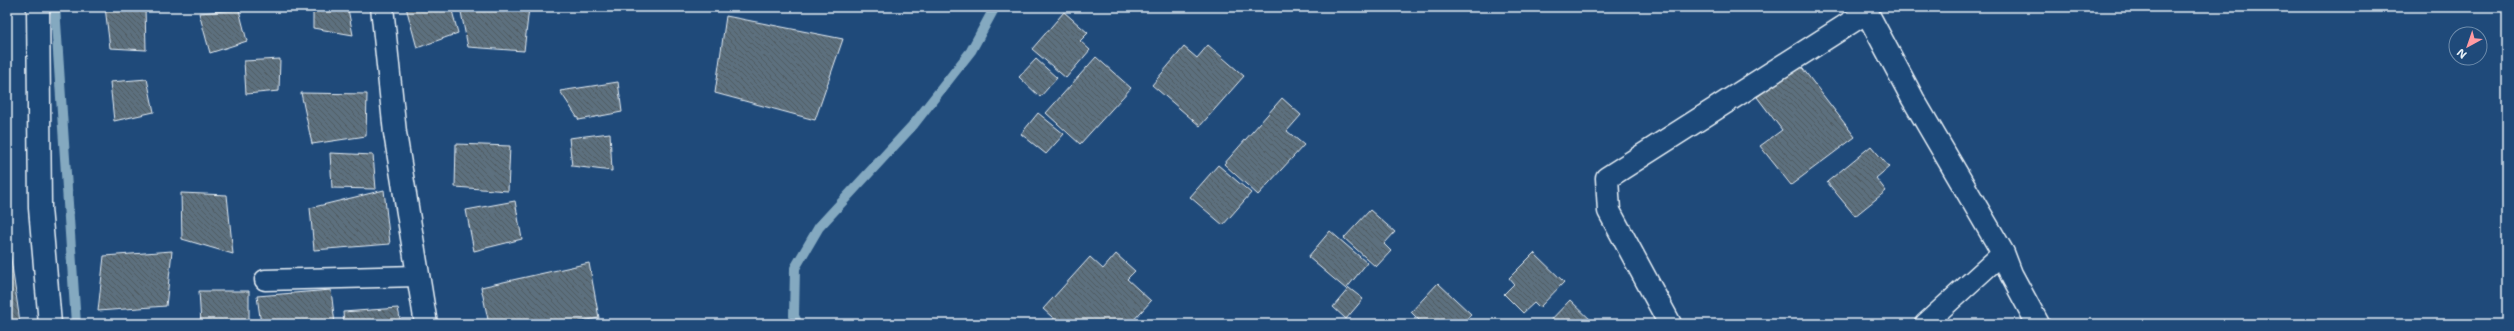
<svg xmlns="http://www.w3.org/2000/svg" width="2514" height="331" font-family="'Shantell Sans',sans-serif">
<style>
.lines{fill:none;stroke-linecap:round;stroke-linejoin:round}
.stream{stroke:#84a9c0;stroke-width:10}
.building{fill:url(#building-back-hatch);stroke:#e8f1f8}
.service-casing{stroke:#e8f1f8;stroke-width:23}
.minor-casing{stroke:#e8f1f8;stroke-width:25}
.tertiary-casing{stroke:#e8f1f8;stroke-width:25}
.service{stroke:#1f4a7a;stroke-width:20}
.minor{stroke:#1f4a7a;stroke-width:22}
.tertiary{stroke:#1f4a7a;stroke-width:22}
</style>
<defs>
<pattern id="building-back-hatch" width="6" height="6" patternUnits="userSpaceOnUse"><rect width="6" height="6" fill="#5d6f7e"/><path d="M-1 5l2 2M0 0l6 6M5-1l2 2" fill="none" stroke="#505a61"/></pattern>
</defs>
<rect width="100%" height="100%" fill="#1f4a7a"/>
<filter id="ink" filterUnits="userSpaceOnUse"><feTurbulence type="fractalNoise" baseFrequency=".025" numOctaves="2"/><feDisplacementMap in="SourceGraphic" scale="8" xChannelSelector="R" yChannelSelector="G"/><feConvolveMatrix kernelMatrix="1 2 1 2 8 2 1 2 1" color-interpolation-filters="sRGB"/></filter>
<g filter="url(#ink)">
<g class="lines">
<g class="stream">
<path d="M 55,7 L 76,324"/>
<path d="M 798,324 L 794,316 L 795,268 L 819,227 L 914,124 L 971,51 L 995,7"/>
</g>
</g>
<g class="building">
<path d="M 105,7 L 145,7 L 146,50 L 110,48 Z"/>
<path d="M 406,7 L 451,7 L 458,33 L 417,48 Z"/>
<path d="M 460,7 L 529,8 L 524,51 L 468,47 Z"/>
<path d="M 348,9 L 353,35 L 313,28 L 313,10 Z"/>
<path d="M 239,10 L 247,41 L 210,53 L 199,13 Z"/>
<path d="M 1064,12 L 1088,33 L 1080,41 L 1090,50 L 1066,78 L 1032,49 Z"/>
<path d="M 726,16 L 843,39 L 815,120 L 715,93 Z"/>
<path d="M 1208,45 L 1244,76 L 1200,126 L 1152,85 L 1184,47 L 1197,58 Z"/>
<path d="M 1096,57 L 1131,88 L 1080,144 L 1046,113 Z"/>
<path d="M 280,59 L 279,91 L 246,94 L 244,61 Z"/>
<path d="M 1036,59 L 1057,78 L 1040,97 L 1019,77 Z"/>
<path d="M 1800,65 L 1855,137 L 1791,185 L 1760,146 L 1782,130 L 1757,97 Z"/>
<path d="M 147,79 L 154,112 L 114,121 L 110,82 Z"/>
<path d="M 618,82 L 622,112 L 579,120 L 560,91 Z"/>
<path d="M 301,93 L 367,94 L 366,136 L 312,144 Z"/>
<path d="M 1282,98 L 1301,115 L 1287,131 L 1304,145 L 1258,195 L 1224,164 Z"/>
<path d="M 1038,113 L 1064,134 L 1046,154 L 1021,134 Z"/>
<path d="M 610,133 L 612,171 L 572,166 L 569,138 Z"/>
<path d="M 456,144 L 510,146 L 508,191 L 455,187 Z"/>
<path d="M 1871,146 L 1889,167 L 1876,178 L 1886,191 L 1855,216 L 1827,182 Z"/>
<path d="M 330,153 L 373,155 L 376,189 L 332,188 Z"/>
<path d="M 1218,165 L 1251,193 L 1223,225 L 1190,197 Z"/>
<path d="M 384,190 L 390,244 L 314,250 L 310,208 Z"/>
<path d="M 181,193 L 227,195 L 233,254 L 182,239 Z"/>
<path d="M 515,201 L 522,239 L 474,251 L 466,210 Z"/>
<path d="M 1370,210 L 1395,232 L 1384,244 L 1391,251 L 1376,267 L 1344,238 Z"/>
<path d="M 1330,231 L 1367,263 L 1346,289 L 1308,257 Z"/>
<path d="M 172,251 L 166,306 L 98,311 L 104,256 Z"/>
<path d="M 7,252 L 10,252 L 20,322 L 7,320 Z"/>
<path d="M 1534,253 L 1564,282 L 1539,308 L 1534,303 L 1523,313 L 1504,294 L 1514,284 L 1509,278 Z"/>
<path d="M 1116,254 L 1135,271 L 1127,279 L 1151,301 L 1130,324 L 1060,324 L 1043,309 L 1090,257 L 1103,269 Z"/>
<path d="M 589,263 L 599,318 L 565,324 L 489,324 L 481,287 Z"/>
<path d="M 1438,283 L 1471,314 L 1462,324 L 1423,324 L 1411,312 Z"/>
<path d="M 1349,288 L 1363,299 L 1346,319 L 1333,307 Z"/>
<path d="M 331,290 L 335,324 L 261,324 L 257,296 Z"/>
<path d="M 199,291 L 249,291 L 249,324 L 201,324 Z"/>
<path d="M 1570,300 L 1595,324 L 1547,324 Z"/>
<path d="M 398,308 L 401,324 L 344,324 L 343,312 Z"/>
<path d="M 134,321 L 180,321 L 180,324 L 133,324 Z"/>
</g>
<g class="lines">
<defs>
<g id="service">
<path d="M 265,280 L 417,276"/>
<path d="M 1925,324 L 2003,253"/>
</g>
<g id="minor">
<path d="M 38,7 L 40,208 L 50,324"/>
<path d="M 1670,324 L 1609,211 L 1607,178 L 1867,12"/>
</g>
<g id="tertiary">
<path d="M 382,7 L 395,133 L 426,324"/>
<path d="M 1864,7 L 1913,99 L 2003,253 L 2011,274 L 2038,324"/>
</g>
</defs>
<use href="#service" class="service-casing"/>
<use href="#minor" class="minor-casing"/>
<use href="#tertiary" class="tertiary-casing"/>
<use href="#service" class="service"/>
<use href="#minor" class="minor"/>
<use href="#tertiary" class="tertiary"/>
</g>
</g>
<rect width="2514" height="331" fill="none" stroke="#1f4a7a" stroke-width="24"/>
<rect x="12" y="12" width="2490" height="307" fill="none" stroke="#e8f1f8" stroke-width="1.5" filter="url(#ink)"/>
<g transform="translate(2468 46) rotate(220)"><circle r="19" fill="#1f4a7a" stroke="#6f8dac"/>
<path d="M0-3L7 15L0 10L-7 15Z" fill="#ff9aa2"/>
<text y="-6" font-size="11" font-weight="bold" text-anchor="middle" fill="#e8f1f8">N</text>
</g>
</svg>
